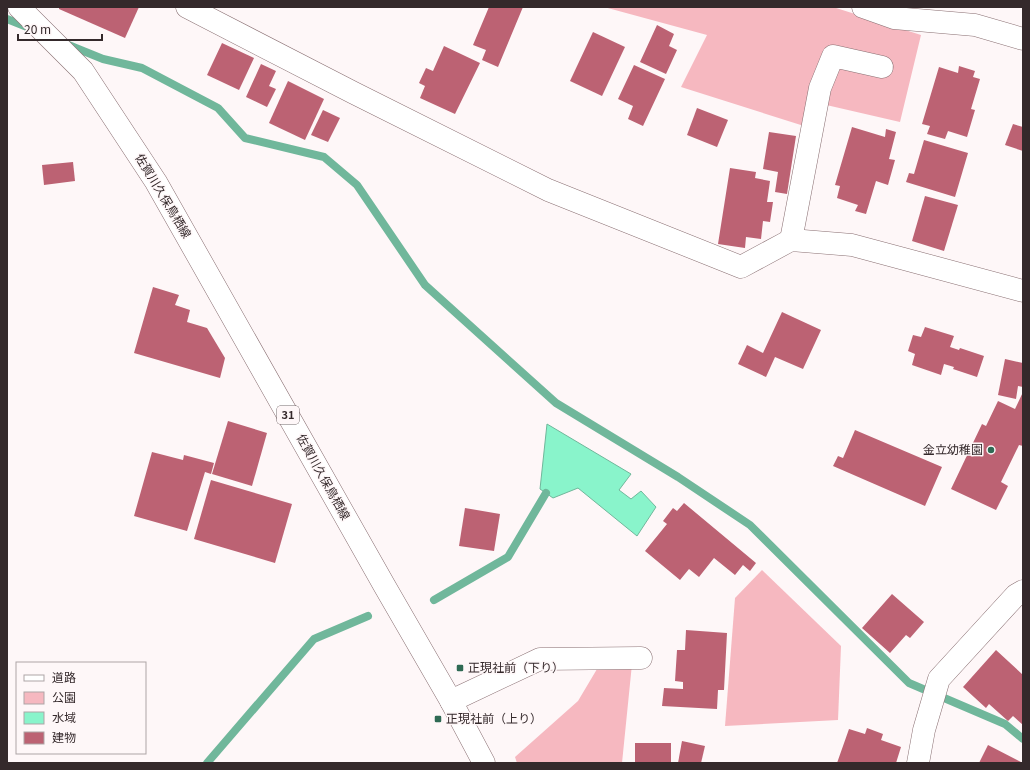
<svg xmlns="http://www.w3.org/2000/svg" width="1030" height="770" font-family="Georgia,'Noto Sans JP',serif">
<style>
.green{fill:#f6b8c0}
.water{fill:#89f4cb;stroke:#70b79b}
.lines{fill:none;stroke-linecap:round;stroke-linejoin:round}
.stream{stroke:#70b79b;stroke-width:8}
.building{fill:#bc6273}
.minor-casing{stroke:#896f72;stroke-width:23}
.major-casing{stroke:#896f72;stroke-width:23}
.minor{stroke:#fff;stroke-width:22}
.major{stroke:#fff;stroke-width:22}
.poi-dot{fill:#2f6a54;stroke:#fef7f8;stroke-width:1.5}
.labels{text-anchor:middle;stroke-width:3;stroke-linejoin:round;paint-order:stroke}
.shield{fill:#fef7f8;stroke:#716768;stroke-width:1}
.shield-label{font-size:11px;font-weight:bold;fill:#34292b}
.street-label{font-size:12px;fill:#34292b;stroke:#fef7f8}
.poi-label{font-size:12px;fill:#34292b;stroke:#fef7f8;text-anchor:start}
</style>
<rect width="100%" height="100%" fill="#fef7f8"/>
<g class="green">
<path d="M 604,7 L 833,7 L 921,35 L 900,122 L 809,101 L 804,126 L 681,87 L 707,35 Z"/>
<path d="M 762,570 L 841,646 L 838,720 L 725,726 L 735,598 Z"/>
<path d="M 600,664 L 632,664 L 622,763 L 517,763 L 515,757 L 578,701 Z"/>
</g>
<path class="water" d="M 547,424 L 631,474 L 619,490 L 631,499 L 641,491 L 656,507 L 637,536 L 578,488 L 553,498 L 540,489 Z"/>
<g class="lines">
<g class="stream">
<path d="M 7,19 L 32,29"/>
<path d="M 66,44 L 103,59 L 142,68 L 218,108 L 245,138 L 324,157 L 357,185 L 425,285 L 556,403 L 678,477 L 750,525 L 909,683 L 1005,724 L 1023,739"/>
<path d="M 434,600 L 508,557 L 546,493"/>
<path d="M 207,763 L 314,639 L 368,616"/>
</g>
</g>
<g class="building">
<path d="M 59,7 L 139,7 L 125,38 L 59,9 Z"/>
<path d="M 489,7 L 523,7 L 498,67 L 482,60 L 486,50 L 473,45 Z"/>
<path d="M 657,25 L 674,34 L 669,46 L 677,50 L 666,74 L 640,62 Z"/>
<path d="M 593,32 L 625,47 L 602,96 L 570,81 Z"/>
<path d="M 222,43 L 254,58 L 239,90 L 207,75 Z"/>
<path d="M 444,46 L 480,63 L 455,114 L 420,98 L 425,86 L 419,83 L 426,68 L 433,71 Z"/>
<path d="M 261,64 L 276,71 L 269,86 L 276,89 L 267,107 L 246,97 Z"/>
<path d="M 634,65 L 665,79 L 643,126 L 628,119 L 633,106 L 618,99 Z"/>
<path d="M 959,66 L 975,71 L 973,77 L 980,79 L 971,109 L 975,110 L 967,137 L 948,131 L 945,139 L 927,134 L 930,126 L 922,124 L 939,67 L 958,73 Z"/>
<path d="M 288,81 L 324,99 L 305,140 L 269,123 Z"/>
<path d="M 697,108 L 728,120 L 717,147 L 687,135 Z"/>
<path d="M 323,110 L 340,118 L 328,142 L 311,135 Z"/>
<path d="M 1013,124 L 1023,127 L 1023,151 L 1005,145 Z"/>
<path d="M 852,127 L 885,137 L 886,129 L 896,132 L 889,159 L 895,160 L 888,185 L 876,181 L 866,214 L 855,211 L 858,205 L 837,198 L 840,186 L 835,185 Z"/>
<path d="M 769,132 L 796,136 L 787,194 L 775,192 L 778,172 L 763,169 Z"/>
<path d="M 924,140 L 968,153 L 955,197 L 906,182 L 909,173 L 914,174 Z"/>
<path d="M 73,162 L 75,181 L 44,185 L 42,165 Z"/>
<path d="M 730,168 L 756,172 L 755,178 L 770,181 L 767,202 L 773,202 L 770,222 L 763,221 L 761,239 L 746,237 L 745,248 L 718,244 Z"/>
<path d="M 925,196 L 958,205 L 944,251 L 912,241 Z"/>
<path d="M 153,287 L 179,295 L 175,305 L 190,310 L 187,322 L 207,328 L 225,358 L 220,378 L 134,353 Z"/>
<path d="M 782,312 L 821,330 L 803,369 L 775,357 L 766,377 L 738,364 L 747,345 L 763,353 Z"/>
<path d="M 925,327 L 954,336 L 950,347 L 959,350 L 960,348 L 984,356 L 977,377 L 953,369 L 954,367 L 944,364 L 941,375 L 912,365 L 915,354 L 908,351 L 913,335 L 921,337 Z"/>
<path d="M 1005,359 L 1023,363 L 1023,387 L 1018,386 L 1016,399 L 998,395 Z"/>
<path d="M 1023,392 L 1023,446 L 1019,445 L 1001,482 L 1008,486 L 996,510 L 951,489 L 982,424 L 986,426 L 998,401 L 1015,409 Z"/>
<path d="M 228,421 L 267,433 L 252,486 L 212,474 Z"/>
<path d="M 855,430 L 942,467 L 925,506 L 833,466 L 838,456 L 843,458 Z"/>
<path d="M 152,452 L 183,460 L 184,455 L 214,463 L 211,474 L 205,472 L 187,531 L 134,516 Z"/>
<path d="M 211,480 L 292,504 L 275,563 L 194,539 Z"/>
<path d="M 684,503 L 756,563 L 750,571 L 743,565 L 735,575 L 714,558 L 699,577 L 689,569 L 680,580 L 645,551 L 667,524 L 663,521 L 673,508 L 677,511 Z"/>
<path d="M 465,508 L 500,514 L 494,551 L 459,546 Z"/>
<path d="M 892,594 L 924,622 L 910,638 L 906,635 L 890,653 L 862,628 Z"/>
<path d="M 686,630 L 727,633 L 724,690 L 718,690 L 717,709 L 662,706 L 664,688 L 683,689 L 683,682 L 675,681 L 677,650 L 685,650 Z"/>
<path d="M 996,650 L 1023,675 L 1023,725 L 1013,716 L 1008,721 L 989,704 L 986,708 L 963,687 Z"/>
<path d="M 867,728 L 883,734 L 881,740 L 901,747 L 896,763 L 837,763 L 849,729 L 865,734 Z"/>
<path d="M 682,741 L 705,746 L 701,763 L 678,763 Z"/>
<rect x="635" y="743" width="36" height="20"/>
<path d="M 988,745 L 1023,763 L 979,763 Z"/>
</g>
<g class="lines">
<defs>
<g id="minor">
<path d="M 187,7 L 354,93 L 548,190 L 741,267 L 791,240 L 852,245 L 1023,291"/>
<path d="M 863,7 L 894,18 L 975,25 L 1023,39"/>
<path d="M 791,240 L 820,88 L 833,56 L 882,67"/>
<path d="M 451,701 L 540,659 L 641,658"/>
<path d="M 918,763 L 924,730 L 939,679 L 1016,595 L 1023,591"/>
</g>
<path id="major" d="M 19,7 L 83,71 L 156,182 L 384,585 L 451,701 L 484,763"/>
</defs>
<use href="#minor" class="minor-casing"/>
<use href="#major" class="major-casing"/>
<use href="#minor" class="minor"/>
<use href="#major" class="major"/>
</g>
<g class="poi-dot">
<circle cx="991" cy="450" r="4"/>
<rect x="456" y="664" width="8" height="8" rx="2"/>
<rect x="434" y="715" width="8" height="8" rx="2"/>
</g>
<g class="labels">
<rect class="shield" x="277" y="406" width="22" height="18" rx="3"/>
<g class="shield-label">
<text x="288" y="419">31</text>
</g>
<g class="street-label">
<text transform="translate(163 196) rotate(59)" y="4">佐賀川久保鳥栖線</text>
<text transform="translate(323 477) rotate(61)" y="4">佐賀川久保鳥栖線</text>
</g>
<g class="poi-label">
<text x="983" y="454" text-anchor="end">金立幼稚園</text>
<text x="468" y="672">正現社前（下り）</text>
<text x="446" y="723">正現社前（上り）</text>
</g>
</g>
<rect width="1030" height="770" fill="none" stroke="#34292b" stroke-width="16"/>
<rect x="16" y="662" width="130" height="92" fill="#fef7f8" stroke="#ada5a6"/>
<rect x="24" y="675" width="20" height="6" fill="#ffffff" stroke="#ada5a6"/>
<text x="52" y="682" font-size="12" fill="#34292b">道路</text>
<rect x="24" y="692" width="20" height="12" fill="#f6b8c0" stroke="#ada5a6"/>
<text x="52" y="702" font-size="12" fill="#34292b">公園</text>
<rect x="24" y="712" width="20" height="12" fill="#89f4cb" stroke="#ada5a6"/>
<text x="52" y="722" font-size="12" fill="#34292b">水域</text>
<rect x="24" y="732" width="20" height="12" fill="#bc6273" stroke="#ada5a6"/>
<text x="52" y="742" font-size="12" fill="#34292b">建物</text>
<path d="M18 34v6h84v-6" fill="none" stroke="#34292b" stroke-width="2"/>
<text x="24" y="34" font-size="12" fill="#34292b" stroke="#fef7f8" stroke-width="3" paint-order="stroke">20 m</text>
</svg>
